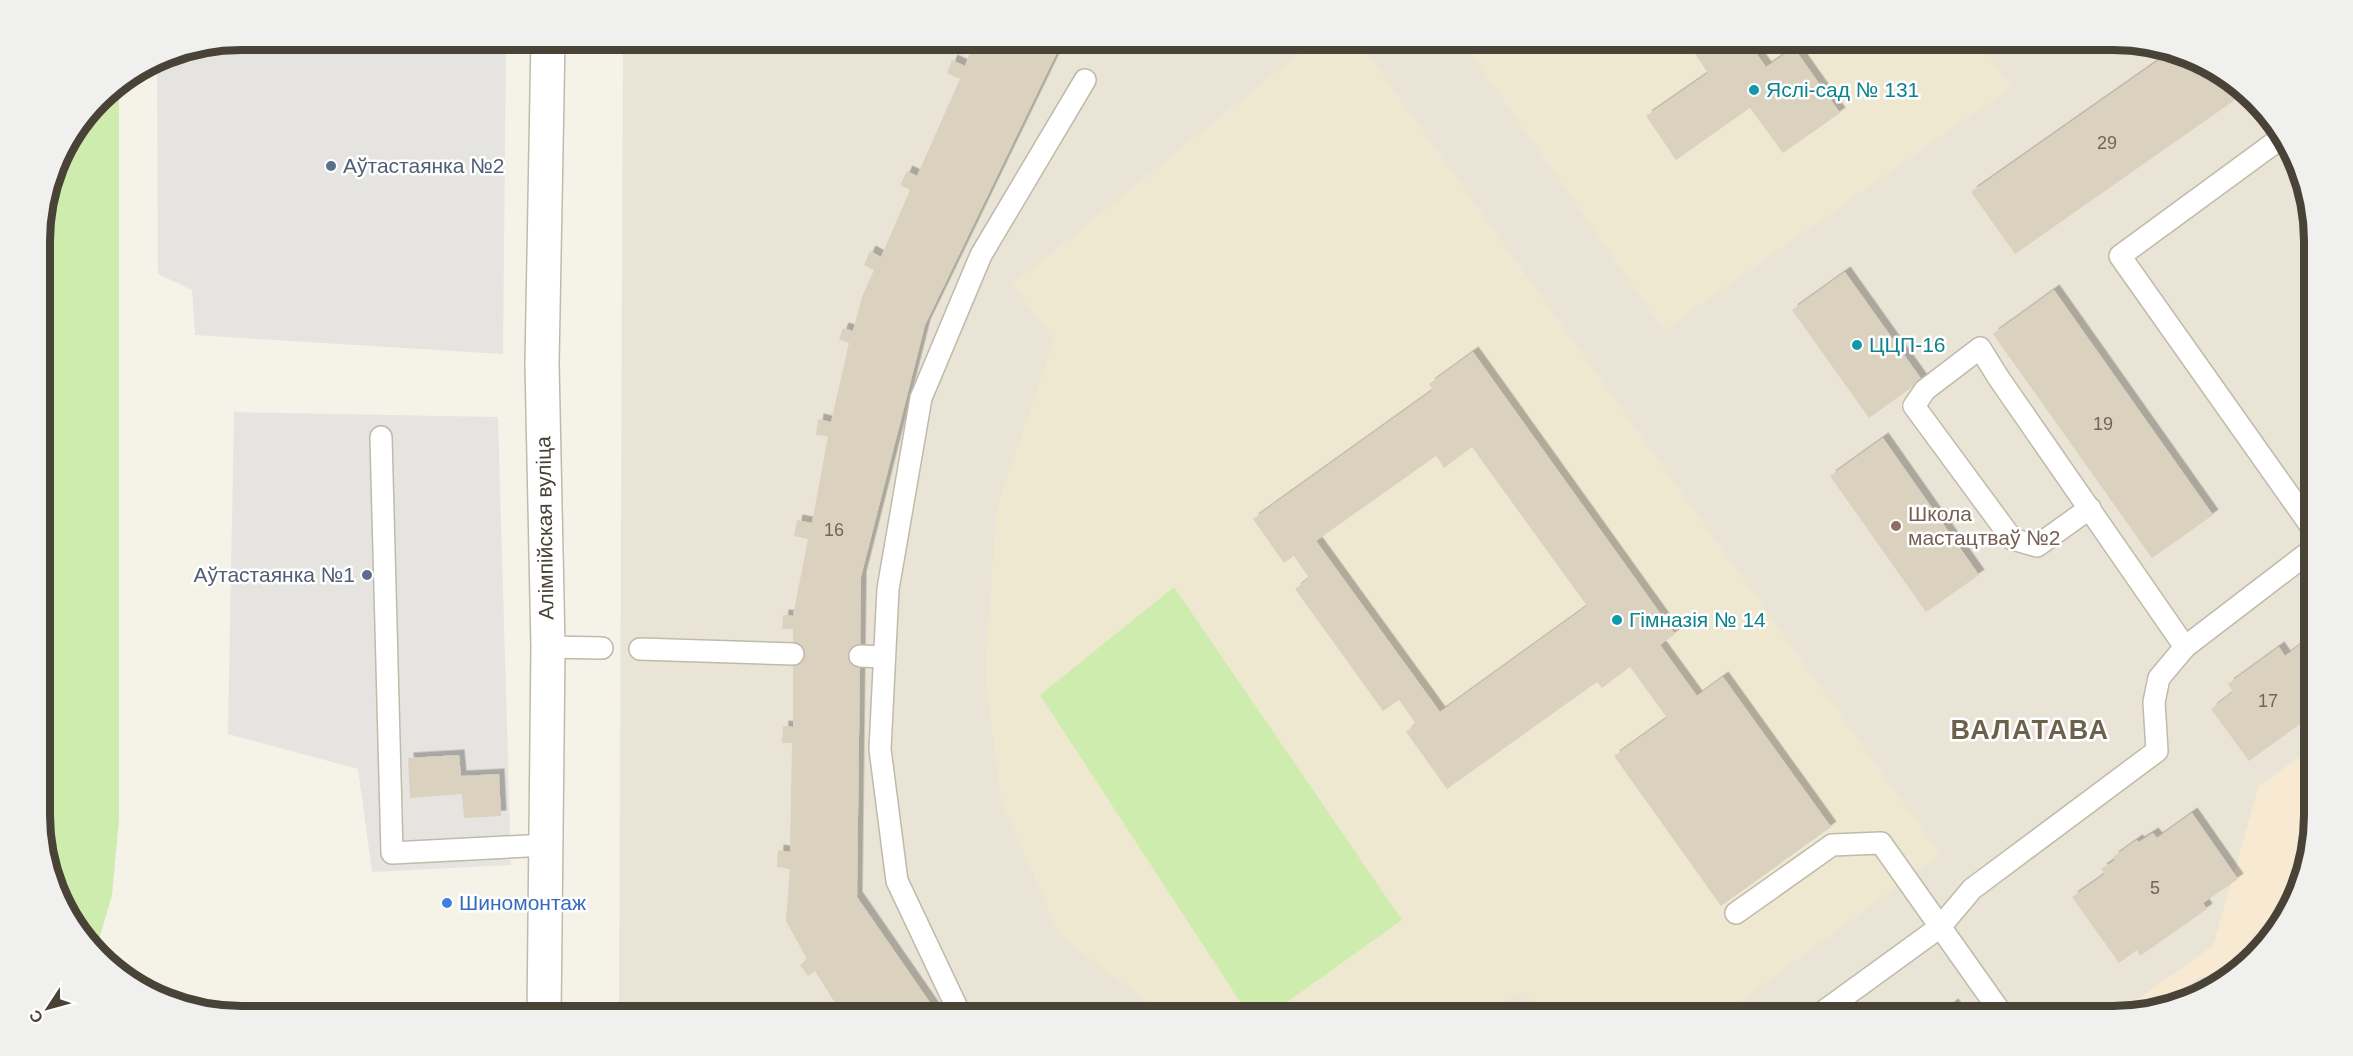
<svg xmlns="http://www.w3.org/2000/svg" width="2353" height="1056" font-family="Helvetica,sans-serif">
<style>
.residential{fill:#e9e4d6}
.commercial{fill:#f8ead2}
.education{fill:#efe8d1}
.green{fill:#ceecae}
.parking{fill:#e6e4e0}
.building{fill:#dbd1bf;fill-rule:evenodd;filter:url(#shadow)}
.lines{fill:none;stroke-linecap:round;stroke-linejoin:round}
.service-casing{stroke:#c1baaa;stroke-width:24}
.tertiary-casing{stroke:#c1baaa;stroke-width:36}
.service{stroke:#fff;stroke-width:21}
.tertiary{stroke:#fff;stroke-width:33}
.culture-dot{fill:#0f9aa8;stroke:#fff;stroke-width:2}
.service-dot{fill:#5c6f8a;stroke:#fff;stroke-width:2}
.education-dot{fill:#8d6e63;stroke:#fff;stroke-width:2}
.shop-dot{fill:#3f7fe0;stroke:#fff;stroke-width:2}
.labels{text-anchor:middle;stroke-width:5;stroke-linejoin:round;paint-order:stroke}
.number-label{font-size:18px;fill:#6e6658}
.culture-label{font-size:21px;fill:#0d838f;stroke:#fff;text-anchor:start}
.service-label{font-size:21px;fill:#4e5e75;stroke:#fff;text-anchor:start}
.education-label{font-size:21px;fill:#785e54;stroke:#fff;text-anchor:start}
.street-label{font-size:21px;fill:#494236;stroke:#fff}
.shop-label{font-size:21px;fill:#366cbe;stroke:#fff;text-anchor:start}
.district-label{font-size:27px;font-weight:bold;letter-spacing:1.5px;fill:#6d614c;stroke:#fff}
.rim{fill:none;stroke:#494236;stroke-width:8}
</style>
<defs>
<filter id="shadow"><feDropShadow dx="5.5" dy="-5.5" stdDeviation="0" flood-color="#0004"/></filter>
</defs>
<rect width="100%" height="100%" fill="#f5f2e8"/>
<path class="residential" d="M 623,39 L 2112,39 L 2190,55 L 2272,118 L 2312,215 L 2314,815 L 2298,893 L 2264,948 L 2225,983 L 2125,1017 L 619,1017 Z"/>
<g class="commercial">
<path d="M 2314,747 L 2314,815 L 2298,893 L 2264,948 L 2225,983 L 2125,1017 L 2112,1017 L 2213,946 L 2259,786 Z"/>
<path d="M 458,1011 L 458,1017 L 276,1017 Z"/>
</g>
<g class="education">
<path d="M 1317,39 L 1357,39 L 1940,854 L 1720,1017 L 1546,1017 L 1524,991 L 1473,1017 L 1168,1017 L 1060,936 L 1001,799 L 985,673 L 997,508 L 1054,341 L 1013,284 Z"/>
<path d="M 1461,39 L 1977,39 L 2011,87 L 1664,330 Z"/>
</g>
<g class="green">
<path d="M 119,82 L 119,820 L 112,895 L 96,950 L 81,938 L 41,842 L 39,227 L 60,152 L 108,89 Z"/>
<path d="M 1174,587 L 1402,920 L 1266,1017 L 1250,1017 L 1040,695 Z"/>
</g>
<g class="parking">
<path d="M 241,39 L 506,39 L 503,354 L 195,335 L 192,290 L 158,274 L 157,59 L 164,54 Z"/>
<path d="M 234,412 L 498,417 L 511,865 L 372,872 L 358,769 L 228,734 Z"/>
<path d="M 2203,975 L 2212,987 L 2162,1004 Z"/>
</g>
<g class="building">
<path d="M 975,39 L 1046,39 L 1060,46 L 925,325 L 861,577 L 857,897 L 940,1017 L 844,1017 L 815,971 L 808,976 L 800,965 L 807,959 L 786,921 L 790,869 L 777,867 L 778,850 L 790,852 L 792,743 L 782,743 L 783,726 L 793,727 L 793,629 L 782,629 L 783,615 L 793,616 L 808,539 L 794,536 L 797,520 L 812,523 L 828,436 L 816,435 L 818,419 L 831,422 L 849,343 L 839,339 L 843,328 L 853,331 L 862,297 L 874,270 L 864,265 L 870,251 L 881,257 L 910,190 L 900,185 L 907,171 L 917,176 L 960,79 L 947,73 L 952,60 L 965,66 Z"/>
<path d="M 1132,39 L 1156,39 L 1151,50 Z"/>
<path d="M 1685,39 L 1746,39 L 1766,67 L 1794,48 L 1840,113 L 1783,153 L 1750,108 L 1676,160 L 1646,116 L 1708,73 Z"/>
<path d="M 2172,51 L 2190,55 L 2242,95 L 2015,254 L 1971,192 Z"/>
<path d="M 1845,272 L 1922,380 L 1869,418 L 1792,310 Z"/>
<path d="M 2054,290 L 2213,515 L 2152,558 L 1993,334 Z"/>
<path d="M 1473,352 L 1675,634 L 1660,645 L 1697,696 L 1723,677 L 1831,827 L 1721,906 L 1614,756 L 1667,718 L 1630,667 L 1602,688 L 1597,682 L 1447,789 L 1406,732 L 1416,724 L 1399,700 L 1383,711 L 1295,589 L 1309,578 L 1294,556 L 1284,563 L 1253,519 L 1433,390 L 1429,384 ZM 1472,447 L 1587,606 L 1440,712 L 1316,541 L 1436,456 L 1444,468 Z"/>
<path d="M 1883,438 L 1979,575 L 1926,612 L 1830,476 Z"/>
<path d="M 2313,635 L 2314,714 L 2249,761 L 2211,709 L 2233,692 L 2228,684 L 2279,647 L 2285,656 Z"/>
<path d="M 459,755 L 461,776 L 499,774 L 501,816 L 464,818 L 462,794 L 410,798 L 408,758 Z"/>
<path d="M 2192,813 L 2238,879 L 2203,903 L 2207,909 L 2140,956 L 2137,950 L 2119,963 L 2072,897 L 2105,874 L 2101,869 L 2115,860 L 2113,857 L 2137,840 L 2139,842 L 2153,833 L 2157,838 Z"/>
<path d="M 1953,1004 L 1962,1017 L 1936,1017 Z"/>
</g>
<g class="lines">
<defs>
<g id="service">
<path d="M 2281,138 L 2120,256 L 2313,529"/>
<path d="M 381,437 L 392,853 L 546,845"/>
<path d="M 2090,508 L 2037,546 L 2012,539 L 1914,406 L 1925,390 L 1980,348 L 1998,377 L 2185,647"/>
<path d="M 548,647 L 602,648"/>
<path d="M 640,649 L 793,654"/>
<path d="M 860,656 L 884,657"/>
<path d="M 1736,913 L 1832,845 L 1881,843 L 2004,1017"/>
<path d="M 963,1017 L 959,1012 L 897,881 L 880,749 L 888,589 L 921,398 L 981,255 L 1085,80"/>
<path d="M 1816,1017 L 1940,927 L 1972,889 L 2157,751 L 2154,702 L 2159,678 L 2185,647 L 2313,549"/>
</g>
<path id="tertiary" d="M 544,1017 L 548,647 L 542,364 L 548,39"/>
</defs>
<use href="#service" class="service-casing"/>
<use href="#tertiary" class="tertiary-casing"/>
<use href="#service" class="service"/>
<use href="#tertiary" class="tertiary"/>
</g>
<g class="culture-dot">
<circle cx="1754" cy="90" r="6"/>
<circle cx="1857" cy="345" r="6"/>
<circle cx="1617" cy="620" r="6"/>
</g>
<g class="service-dot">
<circle cx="331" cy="166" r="6"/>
<circle cx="367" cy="575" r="6"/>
</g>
<circle class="education-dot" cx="1896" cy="526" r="6"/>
<circle class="shop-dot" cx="447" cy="903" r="6"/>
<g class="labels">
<g class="number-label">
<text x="2107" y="149">29</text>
<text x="2103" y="430">19</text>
<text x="834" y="536">16</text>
<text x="2268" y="707">17</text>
<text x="2155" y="894">5</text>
</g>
<g class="culture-label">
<text x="1766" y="97">Яслі-сад № 131</text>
<text x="1869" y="352">ЦЦП-16</text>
<text x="1629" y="627">Гімназія № 14</text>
</g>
<g class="service-label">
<text x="343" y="173">Аўтастаянка №2</text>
<text x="355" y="582" text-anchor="end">Аўтастаянка №1</text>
</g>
<g class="education-label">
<text x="1908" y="521">Школа<tspan x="1908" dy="24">мастацтваў №2</tspan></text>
</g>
<g class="street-label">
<text transform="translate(545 528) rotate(-91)" y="7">Алімпійская вуліца</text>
</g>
<g class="shop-label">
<text x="459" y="910">Шиномонтаж</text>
</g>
<g class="district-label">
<text x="2030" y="739">ВАЛАТАВА</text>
</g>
</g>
<path d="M0 0H2353V1056H0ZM241 50H2113A191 191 0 0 1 2304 241V815A191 191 0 0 1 2113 1006H241A191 191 0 0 1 50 815V241A191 191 0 0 1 241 50Z" fill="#f0f0ef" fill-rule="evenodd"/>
<path class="rim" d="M241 50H2113A191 191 0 0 1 2304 241V815A191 191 0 0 1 2113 1006H241A191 191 0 0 1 50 815V241A191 191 0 0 1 241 50Z"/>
<g transform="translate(48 1008) rotate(234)" stroke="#ffffff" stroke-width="4.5" paint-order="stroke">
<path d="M0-4.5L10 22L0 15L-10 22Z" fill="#494236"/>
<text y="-9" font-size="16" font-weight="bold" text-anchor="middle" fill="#494236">С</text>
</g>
</svg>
